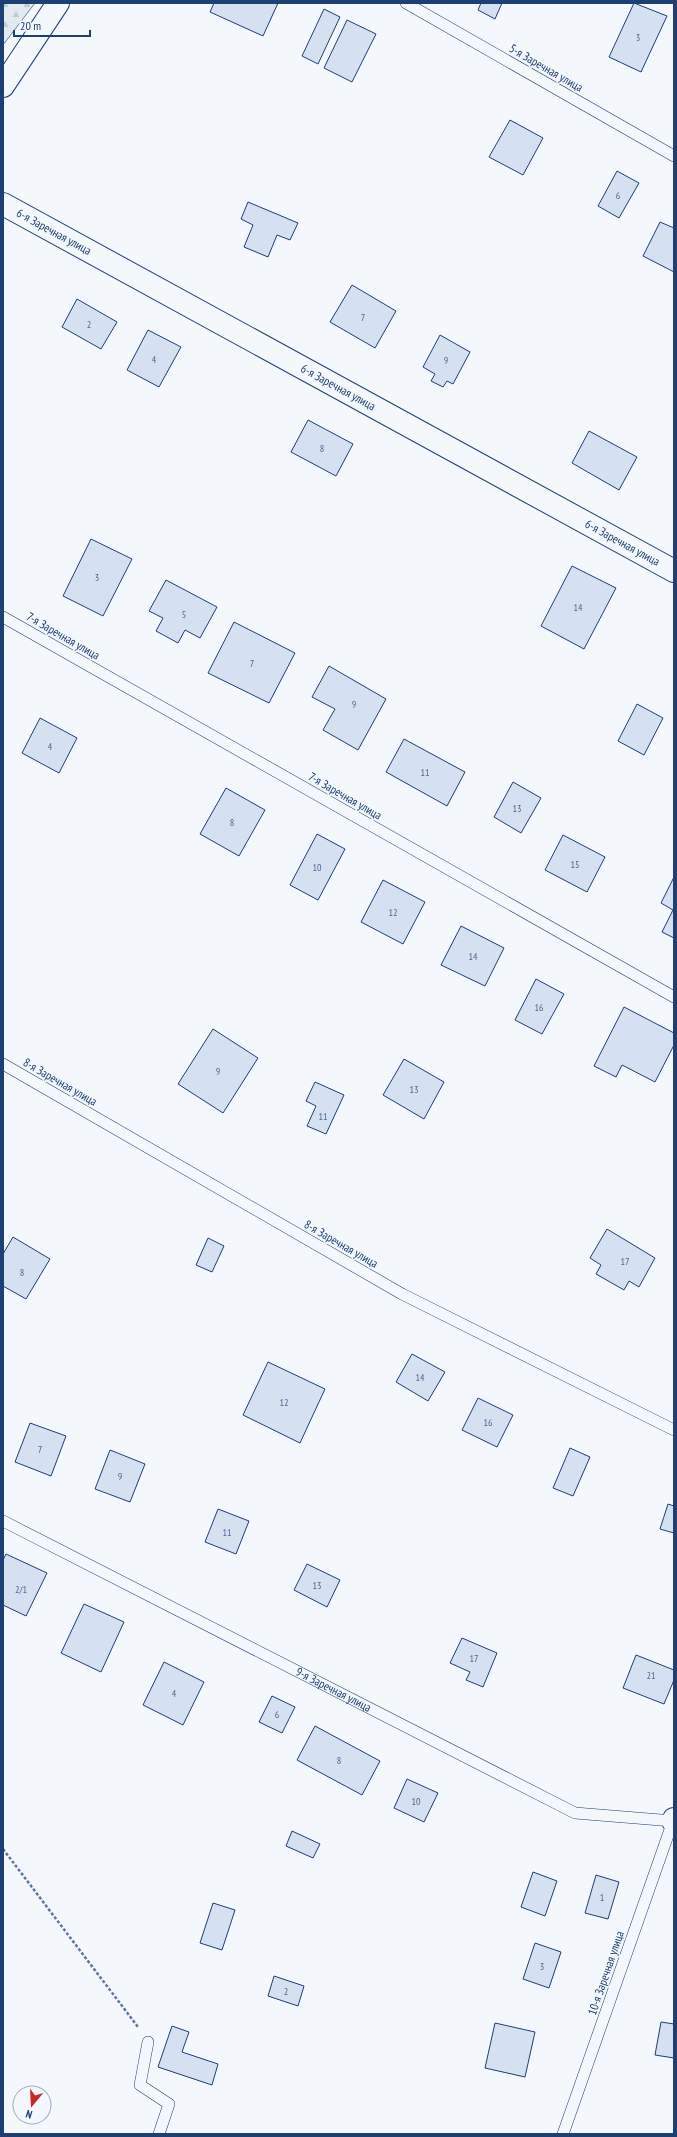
<svg xmlns="http://www.w3.org/2000/svg" width="677" height="2137" font-family="'PT Sans Narrow',sans-serif">
<style>
.forest{fill:url(#forest-firs);stroke:#687fa3}
.building{fill:#d5e0f0;stroke:#1d3f73}
.lines{fill:none;stroke-linecap:round;stroke-linejoin:round}
.service-casing{stroke:#1d3f73;stroke-width:12}
.minor-casing{stroke:#1d3f73;stroke-width:24}
.path{stroke:#5e769c;stroke-width:2.5;stroke-dasharray:3 2;stroke-linecap:butt}
.service{stroke:#f4f7fb;stroke-width:11}
.minor{stroke:#f4f7fb;stroke-width:22}
.labels{text-anchor:middle;stroke-width:3;stroke-linejoin:round;paint-order:stroke}
.number-label{font-size:10px;fill:#4b6792}
.street-label{font-size:12px;fill:#1d3f73;stroke:#f4f7fb}
</style>
<defs>
<pattern id="forest-firs" width="22" height="20" patternUnits="userSpaceOnUse"><rect width="22" height="20" fill="#e3e9f0"/><path d="M5 1l3.5 6h-7zM16 11l3.5 6h-7z" fill="#c2c9d1"/></pattern>
</defs>
<rect width="100%" height="100%" fill="#f4f7fb"/>
<path class="forest" d="M 3,3 L 35,3 L 3,45 Z"/>
<g class="building">
<path d="M 214,3 L 278,3 L 263,36 L 210,12 Z"/>
<path d="M 481,3 L 502,3 L 495,19 L 478,10 Z"/>
<path d="M 634,3 L 667,16 L 641,72 L 609,57 Z"/>
<path d="M 324,9 L 340,17 L 318,64 L 302,56 Z"/>
<path d="M 347,20 L 376,34 L 352,82 L 324,68 Z"/>
<path d="M 510,120 L 543,138 L 523,175 L 489,157 Z"/>
<path d="M 617,171 L 639,183 L 619,218 L 598,206 Z"/>
<path d="M 248,202 L 298,223 L 290,240 L 277,235 L 268,257 L 244,247 L 253,225 L 241,219 Z"/>
<path d="M 660,222 L 674,228 L 674,272 L 643,256 Z"/>
<path d="M 352,285 L 396,311 L 375,348 L 330,322 Z"/>
<path d="M 77,299 L 117,322 L 101,349 L 62,327 Z"/>
<path d="M 148,330 L 181,347 L 159,387 L 127,370 Z"/>
<path d="M 440,335 L 470,352 L 453,384 L 447,381 L 443,387 L 431,381 L 435,374 L 423,367 Z"/>
<path d="M 308,420 L 353,444 L 336,476 L 291,452 Z"/>
<path d="M 589,431 L 637,457 L 619,490 L 572,463 Z"/>
<path d="M 91,539 L 132,559 L 103,616 L 63,596 Z"/>
<path d="M 572,566 L 616,588 L 584,649 L 541,626 Z"/>
<path d="M 166,580 L 217,607 L 200,638 L 185,630 L 178,643 L 156,631 L 163,618 L 149,611 Z"/>
<path d="M 234,622 L 295,653 L 269,703 L 208,673 Z"/>
<path d="M 329,666 L 386,699 L 358,750 L 323,730 L 335,709 L 312,697 Z"/>
<path d="M 637,704 L 663,718 L 644,755 L 618,741 Z"/>
<path d="M 40,718 L 77,738 L 59,773 L 22,753 Z"/>
<path d="M 404,739 L 465,772 L 447,806 L 386,772 Z"/>
<path d="M 513,782 L 541,798 L 521,833 L 494,817 Z"/>
<path d="M 226,788 L 265,810 L 239,856 L 200,834 Z"/>
<path d="M 317,834 L 345,849 L 318,900 L 290,885 Z"/>
<path d="M 563,835 L 605,857 L 587,892 L 545,870 Z"/>
<path d="M 674,877 L 674,938 L 662,932 L 673,910 L 661,903 Z"/>
<path d="M 383,880 L 425,902 L 403,944 L 361,922 Z"/>
<path d="M 461,926 L 504,948 L 485,986 L 441,965 Z"/>
<path d="M 536,979 L 564,994 L 542,1034 L 515,1020 Z"/>
<path d="M 624,1007 L 674,1033 L 674,1045 L 655,1082 L 622,1065 L 616,1077 L 594,1066 Z"/>
<path d="M 213,1029 L 258,1058 L 223,1113 L 178,1084 Z"/>
<path d="M 404,1059 L 444,1082 L 424,1119 L 383,1095 Z"/>
<path d="M 315,1082 L 344,1095 L 326,1134 L 307,1126 L 316,1106 L 306,1101 Z"/>
<path d="M 607,1229 L 655,1258 L 639,1287 L 629,1281 L 624,1290 L 596,1274 L 601,1265 L 590,1258 Z"/>
<path d="M 13,1237 L 50,1259 L 26,1299 L 3,1286 L 3,1254 Z"/>
<path d="M 208,1238 L 224,1246 L 212,1272 L 196,1265 Z"/>
<path d="M 412,1354 L 445,1372 L 428,1401 L 396,1382 Z"/>
<path d="M 268,1362 L 325,1389 L 300,1443 L 243,1415 Z"/>
<path d="M 478,1398 L 513,1415 L 497,1447 L 462,1430 Z"/>
<path d="M 30,1423 L 66,1436 L 51,1476 L 15,1462 Z"/>
<path d="M 570,1448 L 590,1457 L 573,1496 L 553,1488 Z"/>
<path d="M 110,1450 L 145,1464 L 130,1502 L 95,1489 Z"/>
<path d="M 668,1504 L 674,1506 L 674,1533 L 660,1529 Z"/>
<path d="M 218,1509 L 249,1521 L 236,1554 L 205,1542 Z"/>
<path d="M 6,1554 L 47,1573 L 26,1616 L 3,1605 L 3,1560 Z"/>
<path d="M 307,1564 L 340,1580 L 327,1607 L 294,1590 Z"/>
<path d="M 84,1604 L 124,1622 L 101,1672 L 61,1653 Z"/>
<path d="M 462,1638 L 497,1653 L 483,1687 L 466,1680 L 470,1672 L 450,1663 Z"/>
<path d="M 636,1655 L 674,1670 L 674,1680 L 664,1704 L 623,1688 Z"/>
<path d="M 164,1662 L 204,1682 L 183,1725 L 143,1705 Z"/>
<path d="M 272,1696 L 295,1707 L 282,1733 L 259,1722 Z"/>
<path d="M 315,1726 L 380,1761 L 362,1795 L 297,1760 Z"/>
<path d="M 407,1779 L 438,1793 L 424,1822 L 394,1808 Z"/>
<path d="M 292,1831 L 320,1844 L 313,1858 L 286,1846 Z"/>
<path d="M 533,1872 L 557,1881 L 545,1916 L 521,1907 Z"/>
<path d="M 596,1875 L 619,1882 L 608,1919 L 585,1913 Z"/>
<path d="M 213,1903 L 235,1910 L 222,1950 L 200,1943 Z"/>
<path d="M 535,1943 L 561,1952 L 549,1988 L 523,1979 Z"/>
<path d="M 274,1976 L 304,1986 L 298,2006 L 268,1996 Z"/>
<path d="M 661,2022 L 674,2024 L 674,2058 L 655,2055 Z"/>
<path d="M 495,2023 L 535,2032 L 525,2077 L 485,2068 Z"/>
<path d="M 172,2026 L 189,2032 L 182,2052 L 218,2064 L 212,2085 L 158,2067 Z"/>
</g>
<g class="lines">
<defs>
<g id="service">
<path d="M 406,3 L 674,156"/>
<path d="M 3,617 L 674,997"/>
<path d="M 3,1064 L 402,1294 L 674,1430"/>
<path id="s1" d="M 3,1521 L 575,1813 L 673,1821 L 563,2134"/>
<path d="M 148,2042 L 140,2085 L 169,2104 L 159,2134"/>
</g>
<g id="minor">
<path d="M 3,86 L 58,3"/>
<path id="s2" d="M 3,204 L 674,571"/>
<path d="M 673,1821 L 674,1819"/>
</g>
</defs>
<use href="#service" class="service-casing"/>
<use href="#minor" class="minor-casing"/>
<path class="path" d="M 3,1849 L 138,2027"/>
<use href="#service" class="service"/>
<use href="#minor" class="minor"/>
</g>
<g class="labels">
<g class="number-label">
<text x="638" y="41">3</text>
<text x="618" y="199">6</text>
<text x="363" y="321">7</text>
<text x="89" y="328">2</text>
<text x="154" y="363">4</text>
<text x="446" y="364">9</text>
<text x="322" y="452">8</text>
<text x="97" y="581">3</text>
<text x="578" y="611">14</text>
<text x="184" y="618">5</text>
<text x="252" y="667">7</text>
<text x="354" y="708">9</text>
<text x="50" y="750">4</text>
<text x="425" y="776">11</text>
<text x="517" y="812">13</text>
<text x="232" y="826">8</text>
<text x="575" y="868">15</text>
<text x="317" y="871">10</text>
<text x="393" y="916">12</text>
<text x="473" y="960">14</text>
<text x="539" y="1011">16</text>
<text x="218" y="1075">9</text>
<text x="414" y="1093">13</text>
<text x="323" y="1120">11</text>
<text x="625" y="1265">17</text>
<text x="22" y="1276">8</text>
<text x="420" y="1381">14</text>
<text x="284" y="1406">12</text>
<text x="488" y="1426">16</text>
<text x="40" y="1453">7</text>
<text x="120" y="1480">9</text>
<text x="227" y="1536">11</text>
<text x="317" y="1589">13</text>
<text x="21" y="1593">2/1</text>
<text x="474" y="1662">17</text>
<text x="651" y="1679">21</text>
<text x="174" y="1697">4</text>
<text x="277" y="1718">6</text>
<text x="339" y="1764">8</text>
<text x="416" y="1805">10</text>
<text x="602" y="1901">1</text>
<text x="542" y="1970">3</text>
<text x="286" y="1995">2</text>
</g>
<g class="street-label">
<text transform="translate(546 68) rotate(30)" y="4">5-я Заречная улица</text>
<text dy="4" stroke="none"><textPath href="#s2" startOffset="58">6-я Заречная улица</textPath></text>
<text dy="4" stroke="none"><textPath href="#s2" startOffset="382">6-я Заречная улица</textPath></text>
<text dy="4" stroke="none"><textPath href="#s2" startOffset="706">6-я Заречная улица</textPath></text>
<text transform="translate(63 636) rotate(30)" y="4">7-я Заречная улица</text>
<text transform="translate(345 796) rotate(30)" y="4">7-я Заречная улица</text>
<text transform="translate(60 1082) rotate(30)" y="4">8-я Заречная улица</text>
<text transform="translate(341 1244) rotate(30)" y="4">8-я Заречная улица</text>
<text dy="4" stroke="none"><textPath href="#s1" startOffset="371">9-я Заречная улица</textPath></text>
<text transform="translate(606 1973) rotate(-71)" y="4">10-я Заречная улица</text>
</g>
</g>
<rect width="677" height="2137" fill="none" stroke="#1d3f73" stroke-width="8"/>
<g transform="translate(32 2105) rotate(198)"><circle r="19" fill="#f4f7fb" stroke="#9eadc5"/>
<path d="M0-3L7 15L0 10L-7 15Z" fill="#c62828"/>
<text y="-6" font-size="11" font-weight="bold" text-anchor="middle" fill="#1d3f73">N</text>
</g>
<path d="M14 30v6h76v-6" fill="none" stroke="#1d3f73" stroke-width="2"/>
<text x="20" y="30" font-size="12" fill="#1d3f73" stroke="#f4f7fb" stroke-width="3" paint-order="stroke">20 m</text>
</svg>
